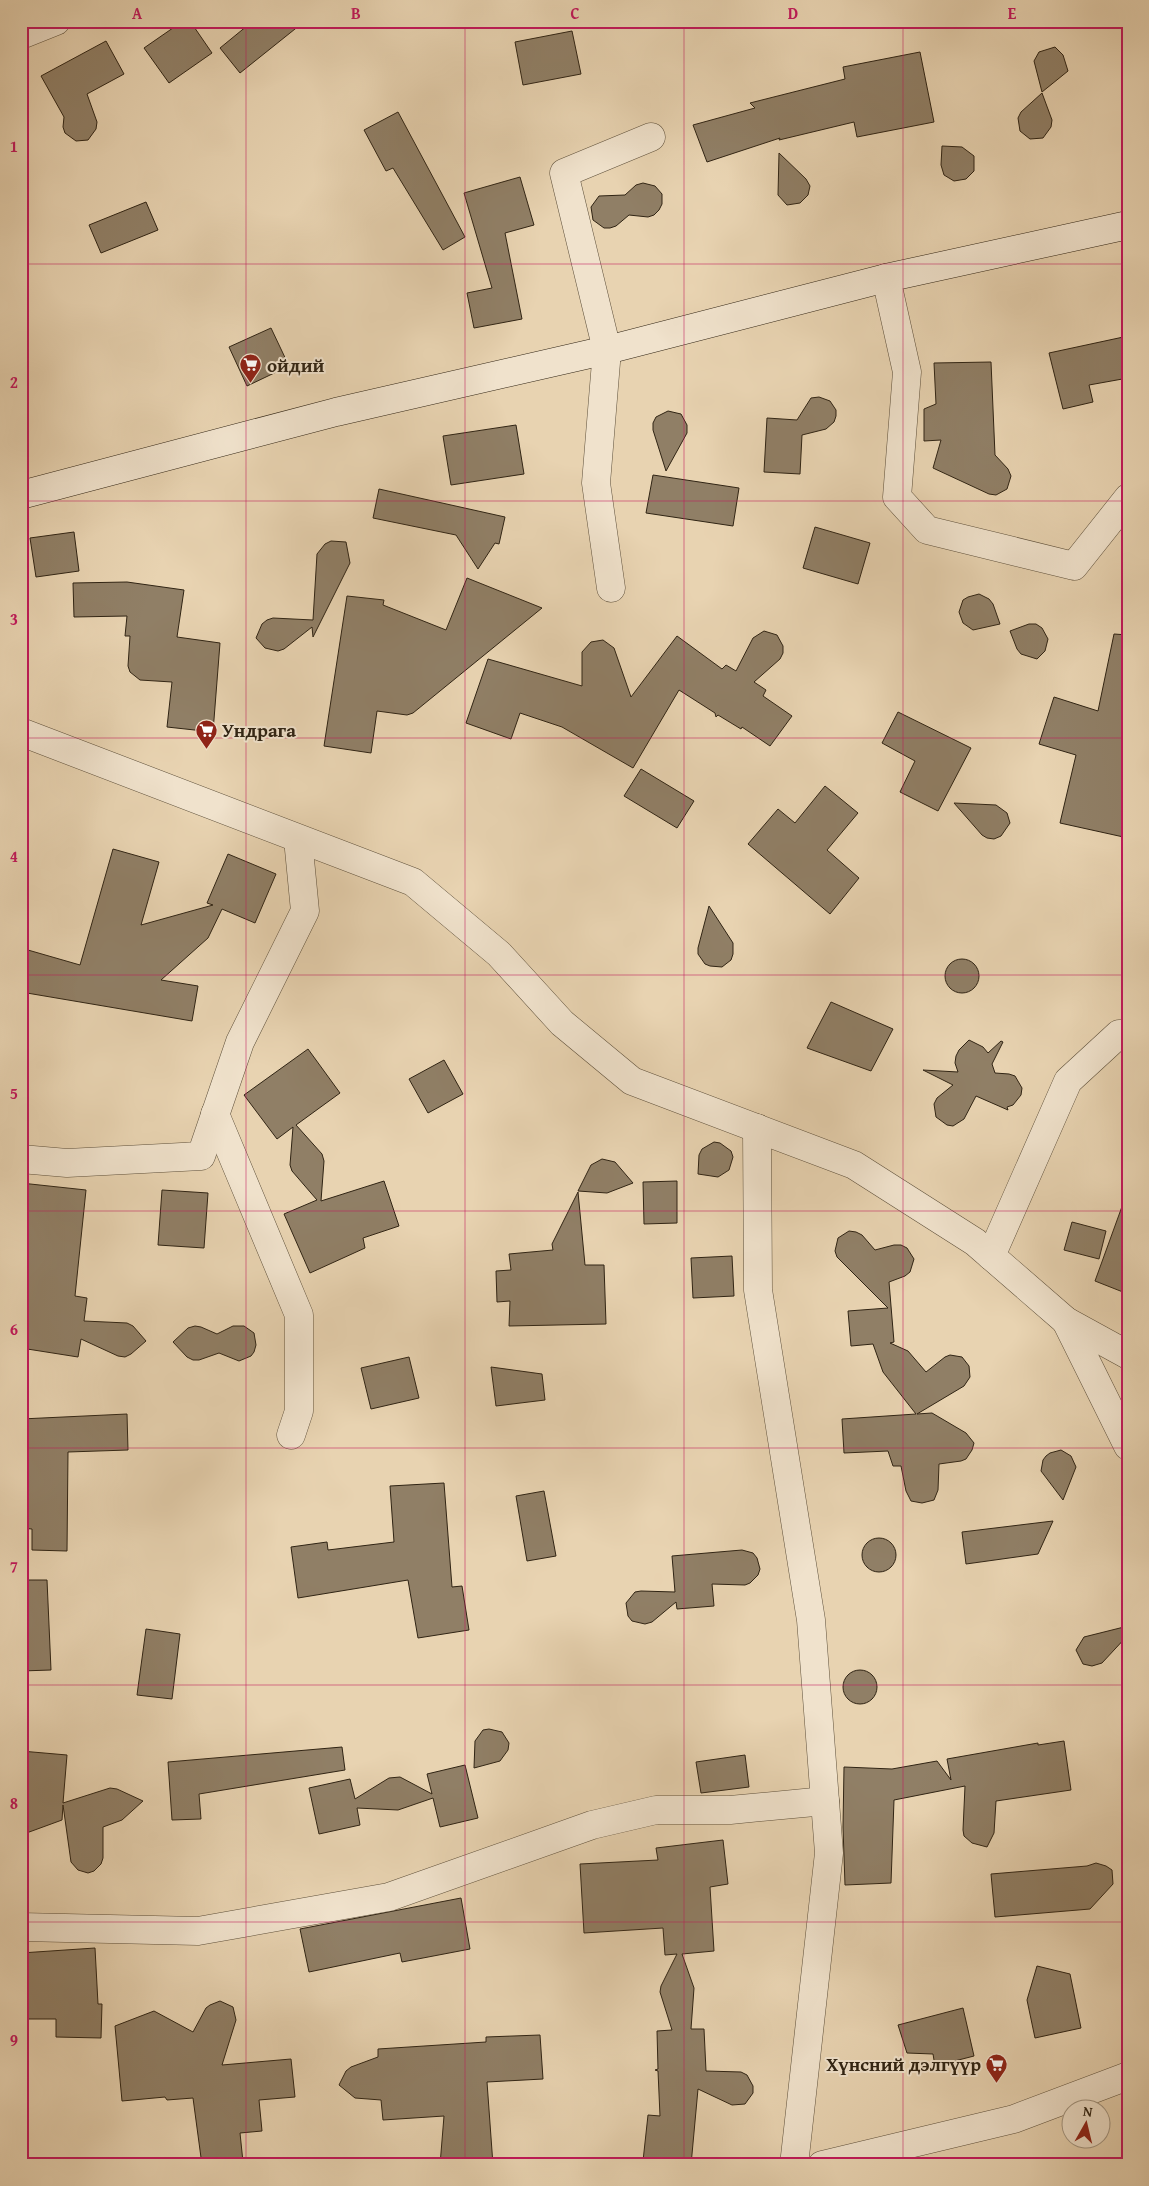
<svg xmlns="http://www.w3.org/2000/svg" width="1149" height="2186" font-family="'Gentium Book Plus',serif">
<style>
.building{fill:#907f66;stroke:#302414}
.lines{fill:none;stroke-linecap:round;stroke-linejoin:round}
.minor-casing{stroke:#5e503b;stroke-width:29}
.secondary-casing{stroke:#302414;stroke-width:29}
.minor{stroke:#f0e2cc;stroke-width:28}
.secondary{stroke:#f0e2cc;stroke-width:28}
.grid{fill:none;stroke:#c2185b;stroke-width:1;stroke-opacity:0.55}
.labels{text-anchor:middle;stroke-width:4;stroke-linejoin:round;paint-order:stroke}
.poi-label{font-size:19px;font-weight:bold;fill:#302414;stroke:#f0e2cc;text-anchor:start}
.neatline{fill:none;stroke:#c2185b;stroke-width:2}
.grid-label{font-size:16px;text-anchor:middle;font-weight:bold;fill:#c2185b}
</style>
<rect width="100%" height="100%" fill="#e8d3b1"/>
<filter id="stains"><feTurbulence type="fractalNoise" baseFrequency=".004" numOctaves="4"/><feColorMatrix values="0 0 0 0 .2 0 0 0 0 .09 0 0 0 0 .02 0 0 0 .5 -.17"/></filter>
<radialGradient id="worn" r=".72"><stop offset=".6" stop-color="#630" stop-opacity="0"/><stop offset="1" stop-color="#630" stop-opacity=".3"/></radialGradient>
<g class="building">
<path d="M 183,21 L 190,21 L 212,53 L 169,83 L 144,48 Z"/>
<path d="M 253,21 L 305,21 L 240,73 L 220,48 Z"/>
<path d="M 572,31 L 581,74 L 523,85 L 515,42 Z"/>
<path d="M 106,41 L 124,74 L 87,94 L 97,122 L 96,129 L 88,140 L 76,141 L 65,133 L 63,127 L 64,117 L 41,76 Z"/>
<path d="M 1055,47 L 1063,55 L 1068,71 L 1042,92 L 1034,61 L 1039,52 Z"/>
<path d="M 920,52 L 934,122 L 857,137 L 854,122 L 779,140 L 780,138 L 707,162 L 693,125 L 755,108 L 750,103 L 845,79 L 843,67 Z"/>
<path d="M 1042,93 L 1052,120 L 1051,127 L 1043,138 L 1030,139 L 1020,131 L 1018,118 L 1021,112 Z"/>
<path d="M 398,112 L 465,237 L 443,250 L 393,168 L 386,171 L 364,130 Z"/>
<path d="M 942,146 L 962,147 L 974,156 L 974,171 L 966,179 L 954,181 L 944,175 L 941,165 Z"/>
<path d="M 779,153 L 806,179 L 810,186 L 808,195 L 800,203 L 787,205 L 778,195 Z"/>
<path d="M 520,177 L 534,225 L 505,233 L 522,319 L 474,328 L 467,293 L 492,288 L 464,193 Z"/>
<path d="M 643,183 L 655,186 L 662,194 L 662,204 L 659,210 L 654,215 L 648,217 L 629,215 L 616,226 L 610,228 L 604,228 L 593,220 L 591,207 L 599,196 L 625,195 L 636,185 Z"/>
<path d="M 146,202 L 158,230 L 101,253 L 89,225 Z"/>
<path d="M 271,328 L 289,366 L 247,386 L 229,347 Z"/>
<path d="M 1128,336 L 1128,378 L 1089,385 L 1093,402 L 1063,409 L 1049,353 Z"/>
<path d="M 991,362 L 995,455 L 1008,469 L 1011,476 L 1007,489 L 996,495 L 989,494 L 933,468 L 941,440 L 924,441 L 924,409 L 936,404 L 934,363 Z"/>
<path d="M 819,397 L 830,401 L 836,410 L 836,416 L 834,422 L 826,429 L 802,435 L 800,474 L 764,472 L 767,418 L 797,420 L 811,398 Z"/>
<path d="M 668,411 L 681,414 L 687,425 L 687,433 L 666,471 L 653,430 L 653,423 L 656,417 Z"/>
<path d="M 516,425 L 524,474 L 451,485 L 443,436 Z"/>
<path d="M 653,475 L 739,488 L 733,526 L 646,513 Z"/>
<path d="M 379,489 L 505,517 L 499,544 L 495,543 L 478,569 L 456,535 L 373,518 Z"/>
<path d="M 815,527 L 870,543 L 858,584 L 803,568 Z"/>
<path d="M 74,532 L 79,571 L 36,577 L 30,538 Z"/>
<path d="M 331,541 L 346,542 L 350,563 L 313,637 L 312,627 L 284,649 L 278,651 L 265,648 L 256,638 L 262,624 L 267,620 L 273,618 L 313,620 L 317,554 L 325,544 Z"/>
<path d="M 467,578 L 542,608 L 413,713 L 407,715 L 377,711 L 371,753 L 324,746 L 347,596 L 384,600 L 383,605 L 446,630 Z"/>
<path d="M 127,582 L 184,590 L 177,637 L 220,643 L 213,732 L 167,727 L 172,682 L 140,680 L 130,672 L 128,666 L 130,636 L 125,636 L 127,616 L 74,617 L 73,583 Z"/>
<path d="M 979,594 L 989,599 L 993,604 L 1000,624 L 973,630 L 963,623 L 959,612 L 963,600 L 968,597 Z"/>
<path d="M 1029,624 L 1036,624 L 1042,628 L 1048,639 L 1045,651 L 1037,659 L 1021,654 L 1017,649 L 1010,631 Z"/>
<path d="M 764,631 L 777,635 L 783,646 L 783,653 L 780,659 L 754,682 L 766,690 L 763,696 L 792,716 L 770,746 L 742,727 L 741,729 L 718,715 L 716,717 L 715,713 L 679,690 L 633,768 L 562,727 L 520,713 L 511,739 L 466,723 L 488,659 L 582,686 L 582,652 L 591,642 L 603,640 L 614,648 L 631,697 L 677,636 L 722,669 L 726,665 L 736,671 L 753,638 Z"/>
<path d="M 1114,634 L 1128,635 L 1128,838 L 1060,823 L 1076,755 L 1039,744 L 1054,697 L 1098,711 Z"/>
<path d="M 898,712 L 971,748 L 938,811 L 900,792 L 915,761 L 882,743 Z"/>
<path d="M 641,769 L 694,801 L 677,828 L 624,796 Z"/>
<path d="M 825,786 L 858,813 L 827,850 L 859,878 L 830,914 L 748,844 L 778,809 L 795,823 Z"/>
<path d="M 954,803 L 996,805 L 1007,813 L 1010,823 L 1001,836 L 994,839 L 987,838 L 982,835 Z"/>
<path d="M 113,849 L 159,862 L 141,925 L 213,905 L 207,903 L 228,854 L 276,874 L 255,923 L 222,909 L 208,938 L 161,980 L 198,986 L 192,1021 L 21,992 L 21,948 L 80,965 Z"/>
<path d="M 709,906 L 733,943 L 733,954 L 731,960 L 722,967 L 710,966 L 705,964 L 698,954 L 698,948 Z"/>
<circle cx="962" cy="976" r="17"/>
<path d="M 831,1002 L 893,1029 L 871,1071 L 807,1048 Z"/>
<path d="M 969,1040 L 983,1047 L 988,1053 L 1001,1041 L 1003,1042 L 992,1064 L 995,1073 L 1009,1074 L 1015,1076 L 1022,1088 L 1021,1095 L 1013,1105 L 1007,1107 L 1008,1110 L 976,1096 L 964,1119 L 953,1126 L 947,1125 L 936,1117 L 934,1104 L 937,1098 L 953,1085 L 923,1070 L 958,1072 L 955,1063 L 956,1056 L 959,1050 Z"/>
<path d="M 308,1049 L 340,1093 L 296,1125 L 322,1154 L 324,1161 L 321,1201 L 384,1181 L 399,1226 L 363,1238 L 365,1248 L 310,1273 L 284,1214 L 317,1200 L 292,1171 L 290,1165 L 293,1127 L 277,1139 L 244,1095 Z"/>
<path d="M 444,1060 L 463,1094 L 428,1113 L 409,1079 Z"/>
<path d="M 714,1142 L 720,1143 L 731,1151 L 733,1157 L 729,1170 L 718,1177 L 698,1174 L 699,1155 L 702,1149 Z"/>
<path d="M 602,1159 L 615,1162 L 633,1183 L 607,1193 L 578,1191 L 591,1165 Z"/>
<path d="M 677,1181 L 677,1223 L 644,1224 L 643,1182 Z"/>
<path d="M 21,1183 L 86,1190 L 75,1296 L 87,1298 L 84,1321 L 127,1323 L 133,1326 L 146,1341 L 131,1354 L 125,1357 L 118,1356 L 81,1339 L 78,1357 L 21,1348 L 21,1330 L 28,1286 L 21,1285 Z"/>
<path d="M 162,1190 L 208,1193 L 204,1248 L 158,1245 Z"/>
<path d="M 578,1192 L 585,1265 L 604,1265 L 606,1324 L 509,1326 L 510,1301 L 497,1302 L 496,1271 L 511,1270 L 509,1254 L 553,1250 L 552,1244 Z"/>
<path d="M 1124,1201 L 1128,1202 L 1128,1294 L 1095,1281 Z"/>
<path d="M 1072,1222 L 1106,1231 L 1099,1259 L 1064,1250 Z"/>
<path d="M 849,1231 L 856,1232 L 862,1235 L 875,1250 L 894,1245 L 901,1245 L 907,1248 L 914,1259 L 910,1272 L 905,1276 L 889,1282 L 894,1342 L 890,1343 L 908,1351 L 926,1372 L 945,1357 L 950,1355 L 962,1357 L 969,1366 L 970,1377 L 964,1386 L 917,1414 L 932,1413 L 966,1433 L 974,1443 L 972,1450 L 966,1459 L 961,1461 L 939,1464 L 938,1490 L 934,1500 L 922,1503 L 911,1501 L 906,1491 L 901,1466 L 893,1466 L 888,1451 L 844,1453 L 842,1419 L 916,1414 L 883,1372 L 873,1344 L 851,1346 L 848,1311 L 888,1308 L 837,1257 L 835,1251 L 838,1238 Z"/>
<path d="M 732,1256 L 734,1296 L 693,1298 L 691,1258 Z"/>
<path d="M 195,1326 L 201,1327 L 217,1334 L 233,1326 L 244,1326 L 254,1333 L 256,1345 L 254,1352 L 251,1356 L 239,1361 L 219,1353 L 199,1360 L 193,1360 L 187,1357 L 173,1342 L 188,1328 Z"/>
<path d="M 409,1357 L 419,1398 L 371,1409 L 361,1368 Z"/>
<path d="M 491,1367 L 542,1374 L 545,1400 L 496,1406 Z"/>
<path d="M 127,1414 L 128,1450 L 68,1452 L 67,1551 L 32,1550 L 32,1529 L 21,1528 L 21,1419 Z"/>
<path d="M 1061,1450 L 1071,1456 L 1076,1467 L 1063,1500 L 1041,1471 L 1043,1460 L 1046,1456 L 1050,1453 Z"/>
<path d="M 444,1483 L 452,1587 L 462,1586 L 469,1630 L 418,1638 L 408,1580 L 298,1598 L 291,1547 L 327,1542 L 328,1550 L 394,1542 L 390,1486 Z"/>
<path d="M 544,1491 L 556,1556 L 527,1561 L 516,1496 Z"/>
<path d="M 1053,1521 L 1038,1554 L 966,1564 L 962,1532 Z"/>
<circle cx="879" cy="1555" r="17"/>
<path d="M 742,1550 L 753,1553 L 757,1558 L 760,1569 L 758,1575 L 750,1583 L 745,1585 L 712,1584 L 714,1606 L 677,1609 L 676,1602 L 652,1622 L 645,1624 L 632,1621 L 628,1616 L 626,1603 L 635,1592 L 641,1591 L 675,1592 L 672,1556 Z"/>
<path d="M 21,1580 L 47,1580 L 51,1670 L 21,1671 Z"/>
<path d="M 1128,1626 L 1128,1635 L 1102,1663 L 1092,1666 L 1083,1664 L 1076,1650 L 1084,1637 Z"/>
<path d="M 146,1629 L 180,1634 L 172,1699 L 137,1695 Z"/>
<circle cx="860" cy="1687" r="17"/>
<path d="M 489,1729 L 502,1732 L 509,1743 L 508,1750 L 500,1761 L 474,1768 L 475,1741 L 483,1730 Z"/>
<path d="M 1064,1741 L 1071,1790 L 996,1801 L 994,1833 L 987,1847 L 972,1843 L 964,1836 L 963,1830 L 965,1786 L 894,1800 L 891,1883 L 845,1885 L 843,1827 L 844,1767 L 892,1769 L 937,1761 L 951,1780 L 947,1759 L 1038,1743 L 1038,1745 Z"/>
<path d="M 342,1747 L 345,1770 L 199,1794 L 201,1819 L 172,1820 L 168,1762 Z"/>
<path d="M 21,1751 L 67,1755 L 63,1803 L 110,1788 L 117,1789 L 143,1801 L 122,1820 L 103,1827 L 103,1858 L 101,1864 L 94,1871 L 88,1873 L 78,1870 L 71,1862 L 63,1805 L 62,1820 L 21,1835 Z"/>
<path d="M 745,1755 L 749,1787 L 701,1793 L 696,1762 Z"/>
<path d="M 465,1765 L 478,1818 L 440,1827 L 433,1798 L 398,1810 L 357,1808 L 360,1825 L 319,1834 L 309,1788 L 350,1779 L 355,1799 L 389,1778 L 400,1777 L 432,1794 L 427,1774 Z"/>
<path d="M 723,1840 L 728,1884 L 710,1887 L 714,1951 L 682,1954 L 694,1988 L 691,2029 L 704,2029 L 706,2071 L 741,2072 L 747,2075 L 753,2086 L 753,2093 L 745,2104 L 732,2105 L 698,2089 L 691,2165 L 643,2161 L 648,2115 L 660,2116 L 658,2071 L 655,2070 L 658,2069 L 657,2031 L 672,2030 L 660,1992 L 661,1986 L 677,1954 L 665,1955 L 663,1928 L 584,1933 L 580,1864 L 658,1860 L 656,1848 Z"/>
<path d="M 1096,1863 L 1106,1866 L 1112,1870 L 1113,1884 L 1090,1909 L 995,1917 L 991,1874 L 1087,1866 Z"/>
<path d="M 461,1898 L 470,1949 L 402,1962 L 400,1953 L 309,1972 L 300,1929 Z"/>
<path d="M 95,1948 L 98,2004 L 102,2004 L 101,2038 L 56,2037 L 56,2019 L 21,2019 L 21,1953 Z"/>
<path d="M 1037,1966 L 1070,1974 L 1081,2028 L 1035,2038 L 1027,2000 Z"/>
<path d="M 220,2001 L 233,2007 L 236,2020 L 222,2065 L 291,2059 L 295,2097 L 259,2100 L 262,2131 L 240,2133 L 243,2162 L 202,2165 L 193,2098 L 167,2100 L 165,2097 L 122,2101 L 115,2026 L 154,2011 L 193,2032 L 206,2008 L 210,2005 Z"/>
<path d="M 963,2008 L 974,2056 L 935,2066 L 933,2054 L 907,2053 L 898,2025 Z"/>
<path d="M 540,2035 L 543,2079 L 487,2082 L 493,2165 L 440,2165 L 444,2116 L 383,2120 L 381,2100 L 355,2098 L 339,2085 L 346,2071 L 351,2067 L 378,2057 L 378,2049 L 486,2042 L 486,2037 Z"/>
</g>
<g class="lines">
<defs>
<g id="minor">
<path d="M 21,35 L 56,21"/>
<path d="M 886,278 L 907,372 L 897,497 L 927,530 L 1074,566 L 1128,498"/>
<path d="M 611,588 L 596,483 L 607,350 L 564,173 L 651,137"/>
<path d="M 21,732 L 413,882 L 499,954 L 562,1023 L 632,1081 L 854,1165 L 975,1242 L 1066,1321 L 1128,1355"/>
<path d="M 215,1114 L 299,1315 L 299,1411 L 291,1435"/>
<path d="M 757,1128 L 758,1290 L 811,1620 L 829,1853 L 794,2165"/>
<path d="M 21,1159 L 67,1163 L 201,1156 L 240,1042 L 305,911 L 298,839"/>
<path d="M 991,1256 L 1068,1081 L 1119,1034 L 1128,1034"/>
<path d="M 1066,1321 L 1128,1446"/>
<path d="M 21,1927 L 198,1931 L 389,1897 L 592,1825 L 656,1810 L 730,1810 L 825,1801"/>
<path d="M 822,2165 L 1014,2119 L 1128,2076"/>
</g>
<path id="secondary" d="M 21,495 L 336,412 L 607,350 L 886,278 L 1128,225"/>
</defs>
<use href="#minor" class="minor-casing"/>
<use href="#secondary" class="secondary-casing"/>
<use href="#minor" class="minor"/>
<use href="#secondary" class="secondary"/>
</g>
<path class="grid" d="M 246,21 L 246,2165M 465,21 L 465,2165M 684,21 L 684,2165M 903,21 L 903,2165M 21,264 L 1128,264M 21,501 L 1128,501M 21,738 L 1128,738M 21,975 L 1128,975M 21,1211 L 1128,1211M 21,1448 L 1128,1448M 21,1685 L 1128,1685M 21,1922 L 1128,1922"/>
<defs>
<symbol id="supermarket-pin" viewBox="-11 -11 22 30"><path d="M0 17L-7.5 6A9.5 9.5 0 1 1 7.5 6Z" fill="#8f2418" stroke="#f0e2cc"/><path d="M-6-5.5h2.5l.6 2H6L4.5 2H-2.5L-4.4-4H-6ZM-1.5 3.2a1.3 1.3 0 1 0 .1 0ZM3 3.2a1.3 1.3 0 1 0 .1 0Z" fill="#fff"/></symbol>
</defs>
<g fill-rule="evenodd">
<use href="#supermarket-pin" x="238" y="352" width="25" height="34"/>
<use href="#supermarket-pin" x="194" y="718" width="25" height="34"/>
<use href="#supermarket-pin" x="984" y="2052" width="25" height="34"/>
</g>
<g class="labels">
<g class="poi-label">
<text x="267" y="372">ойдий</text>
<text x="222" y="737">Ундрага</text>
<text x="981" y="2071" text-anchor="end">Хүнсний дэлгүүр</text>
</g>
</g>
<rect width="1149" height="2186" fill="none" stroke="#e8d3b1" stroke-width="55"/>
<g transform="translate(1086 2124) rotate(8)"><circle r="24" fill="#f0e2cc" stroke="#a39682"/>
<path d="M0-4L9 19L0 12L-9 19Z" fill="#8f2418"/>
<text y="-8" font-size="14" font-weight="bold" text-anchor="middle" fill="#302414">N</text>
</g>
<rect x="28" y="28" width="1094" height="2130" class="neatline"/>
<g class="grid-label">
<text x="137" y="19">A</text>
<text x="356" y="19">B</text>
<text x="575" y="19">C</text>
<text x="793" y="19">D</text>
<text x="1012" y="19">E</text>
<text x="14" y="152">1</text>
<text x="14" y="388">2</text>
<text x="14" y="625">3</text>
<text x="14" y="862">4</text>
<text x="14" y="1099">5</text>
<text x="14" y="1335">6</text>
<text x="14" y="1572">7</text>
<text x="14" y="1809">8</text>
<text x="14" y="2046">9</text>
</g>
<rect width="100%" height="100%" filter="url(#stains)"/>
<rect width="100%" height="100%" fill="url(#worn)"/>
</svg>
